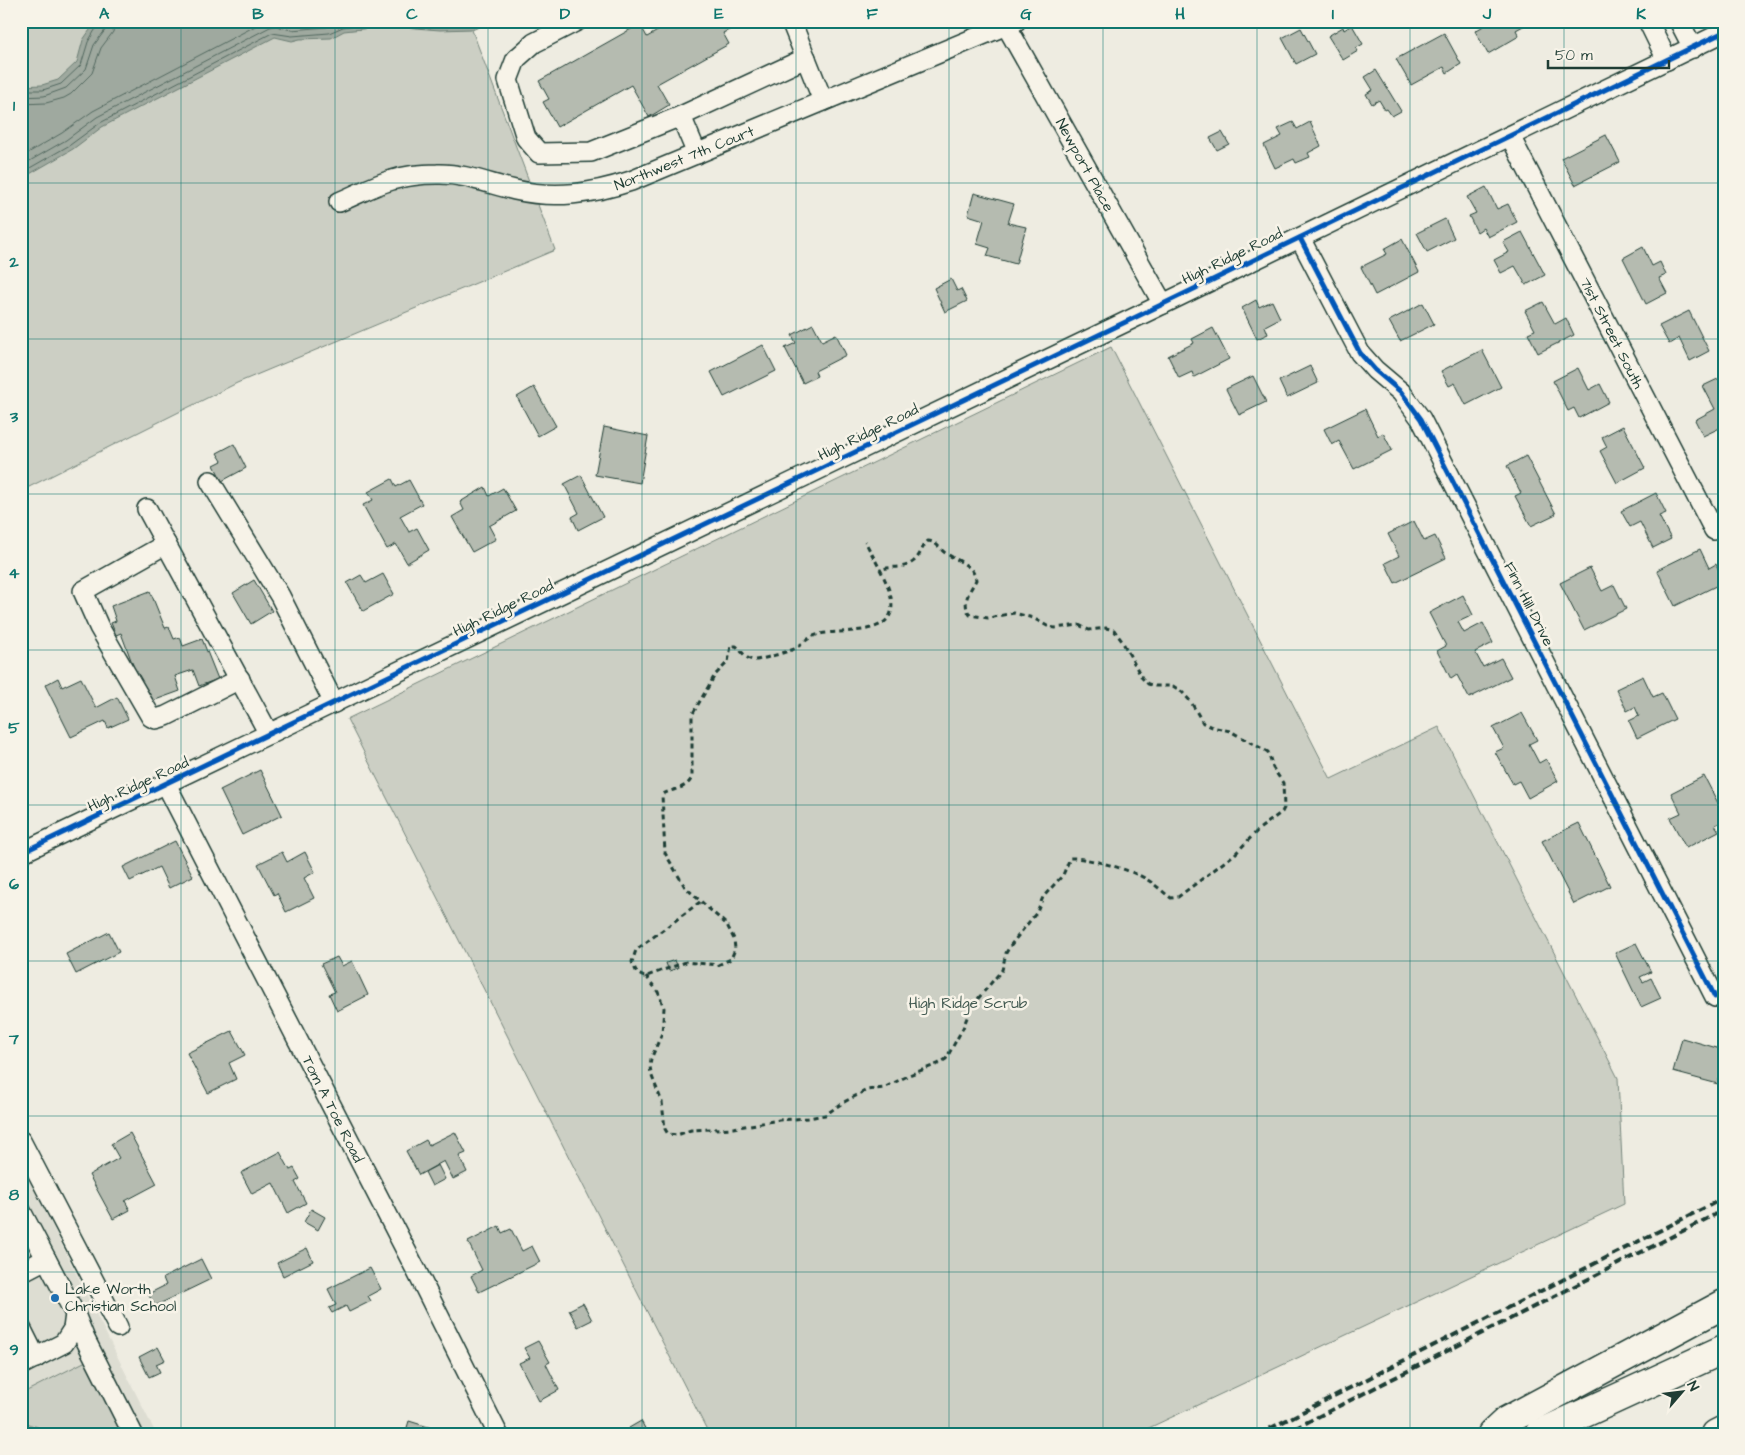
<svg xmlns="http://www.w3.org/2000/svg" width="1745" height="1455" font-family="'Architects Daughter',sans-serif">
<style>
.built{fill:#ddddd2}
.green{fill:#cccfc4;stroke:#76867c}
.water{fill:#9fa99f;stroke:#6c7e74}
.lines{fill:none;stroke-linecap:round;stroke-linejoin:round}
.shore{stroke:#52685f;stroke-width:1}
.building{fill:#b5bbb0;stroke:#1f3d34}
.minor-casing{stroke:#1f3d34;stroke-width:22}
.highway-casing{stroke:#1f3d34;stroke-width:31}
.path{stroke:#1f3d34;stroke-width:3;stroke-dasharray:5 4;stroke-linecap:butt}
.minor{stroke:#f7f3e8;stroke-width:19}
.highway{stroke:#f7f3e8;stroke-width:28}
.rail{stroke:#1f3d34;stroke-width:4;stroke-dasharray:8 4;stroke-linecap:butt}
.cycleway-casing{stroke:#f7f3e8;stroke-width:8}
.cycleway{stroke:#0057b8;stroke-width:5}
.grid{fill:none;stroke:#0f766e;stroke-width:1;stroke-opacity:0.55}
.poi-dot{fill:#1f6fb2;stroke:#f7f3e8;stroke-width:2}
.labels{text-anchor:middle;stroke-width:5;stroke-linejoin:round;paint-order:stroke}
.street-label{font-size:15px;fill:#1f3d34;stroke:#f7f3e8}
.park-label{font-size:15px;fill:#425a51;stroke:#f7f3e8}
.poi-label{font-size:15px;fill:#1f3d34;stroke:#f7f3e8;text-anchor:start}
.neatline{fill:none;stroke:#0f766e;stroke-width:2}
.grid-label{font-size:16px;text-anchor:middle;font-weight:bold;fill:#0f766e}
</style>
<rect width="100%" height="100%" fill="#eeece1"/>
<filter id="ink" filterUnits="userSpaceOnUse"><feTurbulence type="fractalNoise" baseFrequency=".02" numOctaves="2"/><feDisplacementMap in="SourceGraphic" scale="10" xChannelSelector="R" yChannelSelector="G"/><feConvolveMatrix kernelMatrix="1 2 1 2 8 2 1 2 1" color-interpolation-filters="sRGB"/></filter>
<g filter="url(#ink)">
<path class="built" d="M 21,1163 L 156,1434 L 21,1434 Z"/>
<g class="green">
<path d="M 21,21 L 493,21 L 472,30 L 555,250 L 237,383 L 21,491 Z"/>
<path d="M 1111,347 L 1331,779 L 1439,727 L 1618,1078 L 1624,1204 L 1136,1434 L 709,1434 L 347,719 Z"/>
<path d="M 86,1361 L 123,1434 L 42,1434 L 38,1427 L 28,1424 L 21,1410 L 21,1394 Z"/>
</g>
<path class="water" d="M 99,21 L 486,21 L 472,29 L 440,30 L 390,26 L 344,31 L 331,38 L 300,39 L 292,41 L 275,37 L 102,127 L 73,149 L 21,179 L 21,86 L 42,85 L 58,80 L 77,62 L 83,40 L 92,27 Z"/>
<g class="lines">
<g class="shore">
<path d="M 399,21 C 418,23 461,29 476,21"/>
<path d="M 21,90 L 43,90 L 61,84 L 81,65 L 88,42 L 95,30 L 100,26 L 101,21"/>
<path d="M 21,97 L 44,96 L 66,88 L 86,69 L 94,45 L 106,29 L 108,21"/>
<path d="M 21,104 L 46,103 L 64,98 L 71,94 L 92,73 L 101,48 L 113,32 L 115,21"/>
<path d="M 21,157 L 62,133 L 93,111 L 265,21"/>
<path d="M 21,166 L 66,140 L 97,117 L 270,27 L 276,26 L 291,30 L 327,27 L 339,21"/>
<path d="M 21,173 L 70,145 L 100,123 L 272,33 L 292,36 L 329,33 L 343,27 L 384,21"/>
</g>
</g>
<g class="building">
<path d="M 675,21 L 729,21 L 733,28 L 723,33 L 729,44 L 657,84 L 669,105 L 649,117 L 631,85 L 557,127 L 543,102 L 549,99 L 539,81 L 640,24 L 647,37 Z"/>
<path d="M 1492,21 L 1532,21 L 1516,30 L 1519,36 L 1488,54 L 1475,31 Z"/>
<path d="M 1352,25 L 1363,44 L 1356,48 L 1358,51 L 1343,60 L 1328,36 L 1343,27 L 1344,30 Z"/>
<path d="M 1301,28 L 1315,54 L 1296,64 L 1282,38 Z"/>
<path d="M 1444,33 L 1461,64 L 1447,73 L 1444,67 L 1411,85 L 1396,59 Z"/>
<path d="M 1376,70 L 1401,111 L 1392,116 L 1387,109 L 1385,110 L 1379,100 L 1372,104 L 1366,94 L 1373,90 L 1365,77 Z"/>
<path d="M 1293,122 L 1297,129 L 1310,122 L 1321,146 L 1308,153 L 1310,157 L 1296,163 L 1294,159 L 1275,168 L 1264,145 L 1282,136 L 1278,129 Z"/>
<path d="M 1222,132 L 1229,144 L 1217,150 L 1210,138 Z"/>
<path d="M 1606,135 L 1620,162 L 1575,185 L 1561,158 Z"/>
<path d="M 1486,187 L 1497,209 L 1508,204 L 1517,222 L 1488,237 L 1483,228 L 1477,232 L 1469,216 L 1476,213 L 1467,197 Z"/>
<path d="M 974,193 L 1014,204 L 1008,223 L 1026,227 L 1016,264 L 987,256 L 990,248 L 977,244 L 984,220 L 968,215 Z"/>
<path d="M 1445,219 L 1454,238 L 1427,252 L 1417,233 Z"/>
<path d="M 1522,232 L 1545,275 L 1526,285 L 1515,266 L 1501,273 L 1494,260 L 1509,252 L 1503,242 Z"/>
<path d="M 1402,239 L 1419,272 L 1375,295 L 1361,267 L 1387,254 L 1384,249 Z"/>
<path d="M 1643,247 L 1652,266 L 1660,262 L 1666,275 L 1659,278 L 1667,293 L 1646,304 L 1623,258 Z"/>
<path d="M 951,279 L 957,291 L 961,289 L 967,301 L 945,312 L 934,288 Z"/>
<path d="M 1256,300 L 1259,307 L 1272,301 L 1280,318 L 1265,326 L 1268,334 L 1257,339 L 1242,308 Z"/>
<path d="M 1543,302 L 1555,324 L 1566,318 L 1574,335 L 1538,353 L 1528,333 L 1535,330 L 1525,311 Z"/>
<path d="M 1423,303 L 1434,324 L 1400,341 L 1389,321 Z"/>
<path d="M 1689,311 L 1709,351 L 1690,361 L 1679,338 L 1669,344 L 1659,326 Z"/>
<path d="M 813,324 L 822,341 L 836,334 L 846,355 L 815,371 L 817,376 L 803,383 L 785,348 L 796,343 L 792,335 Z"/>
<path d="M 1213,328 L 1229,359 L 1194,377 L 1192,372 L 1179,378 L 1168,356 L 1194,343 L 1192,339 Z"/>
<path d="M 763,345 L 776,371 L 724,397 L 711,372 Z"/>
<path d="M 1482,350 L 1501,387 L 1466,405 L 1455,383 L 1449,386 L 1441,371 Z"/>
<path d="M 1310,366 L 1318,383 L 1287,398 L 1279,381 Z"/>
<path d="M 1578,368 L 1589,390 L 1600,384 L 1609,402 L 1579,418 L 1574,408 L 1568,411 L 1553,381 Z"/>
<path d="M 1253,376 L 1266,402 L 1239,415 L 1226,389 Z"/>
<path d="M 1724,376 L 1724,426 L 1703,436 L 1695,420 L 1715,409 L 1703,386 Z"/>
<path d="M 534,387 L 556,426 L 538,436 L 517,397 Z"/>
<path d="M 1365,409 L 1378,436 L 1383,433 L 1392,450 L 1354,469 L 1339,441 L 1332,445 L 1324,429 Z"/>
<path d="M 1623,426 L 1645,468 L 1617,483 L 1600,451 L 1607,447 L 1602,437 Z"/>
<path d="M 604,427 L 648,436 L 640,483 L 595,475 Z"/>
<path d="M 234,444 L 246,468 L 222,481 L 214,465 L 222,461 L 217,453 Z"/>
<path d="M 1526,456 L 1556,514 L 1531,526 L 1515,496 L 1521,493 L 1507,466 Z"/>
<path d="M 581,475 L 603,517 L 578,530 L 572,517 L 579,513 L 564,484 Z"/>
<path d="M 392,479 L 396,487 L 409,480 L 422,504 L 400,516 L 409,532 L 417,528 L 429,550 L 407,563 L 396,544 L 387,549 L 363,505 L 373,500 L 368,492 Z"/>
<path d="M 485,487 L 489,496 L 503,488 L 516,511 L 489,526 L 496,539 L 472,552 L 452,517 L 464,510 L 460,502 Z"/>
<path d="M 1656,493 L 1666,513 L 1659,516 L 1671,539 L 1653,548 L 1640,522 L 1630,527 L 1621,511 Z"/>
<path d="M 1414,521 L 1424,541 L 1435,536 L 1446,558 L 1395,583 L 1385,563 L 1399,556 L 1388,534 Z"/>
<path d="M 1700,549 L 1709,568 L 1716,564 L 1724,582 L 1675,606 L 1657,570 Z"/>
<path d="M 1590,568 L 1602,591 L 1614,585 L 1626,609 L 1584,630 L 1560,583 Z"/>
<path d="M 383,574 L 394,594 L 363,611 L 347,583 L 361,575 L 366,583 Z"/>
<path d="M 254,580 L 272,611 L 251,624 L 233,593 Z"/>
<path d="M 150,591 L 165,628 L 169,627 L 174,639 L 180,637 L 183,646 L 202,639 L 218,679 L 199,686 L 193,670 L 175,676 L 180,691 L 147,703 L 121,633 L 116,635 L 111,623 L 116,621 L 111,606 Z"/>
<path d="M 1463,595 L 1473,615 L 1458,622 L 1464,633 L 1483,623 L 1493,643 L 1475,652 L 1483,667 L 1501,658 L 1511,677 L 1469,698 L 1457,675 L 1451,679 L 1437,651 L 1446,646 L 1429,613 Z"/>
<path d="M 1643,676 L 1653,697 L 1662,693 L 1675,719 L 1637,738 L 1629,721 L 1639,716 L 1635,707 L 1627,711 L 1616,689 Z"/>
<path d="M 58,678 L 62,687 L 81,678 L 96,708 L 117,697 L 128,719 L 108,728 L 105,721 L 71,737 L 45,685 Z"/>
<path d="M 1522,713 L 1537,740 L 1529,744 L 1539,763 L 1546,759 L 1558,781 L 1528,798 L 1519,781 L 1513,784 L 1495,752 L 1504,748 L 1493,728 Z"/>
<path d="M 260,770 L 282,815 L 242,835 L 220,790 Z"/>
<path d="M 1704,776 L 1719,805 L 1724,802 L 1724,821 L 1715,825 L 1719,831 L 1686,848 L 1670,818 L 1681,813 L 1671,793 Z"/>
<path d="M 1579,823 L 1610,886 L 1574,904 L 1542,841 Z"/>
<path d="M 175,841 L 193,876 L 169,888 L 159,867 L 130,881 L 123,867 Z"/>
<path d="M 282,852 L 287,862 L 305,852 L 315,872 L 304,878 L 314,898 L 286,912 L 277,893 L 274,895 L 258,864 Z"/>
<path d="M 109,932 L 119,952 L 76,974 L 66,954 Z"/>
<path d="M 1636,943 L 1651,972 L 1640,977 L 1643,982 L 1651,978 L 1661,998 L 1641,1007 L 1615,953 Z"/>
<path d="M 337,957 L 342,966 L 352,961 L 368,995 L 337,1011 L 329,994 L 335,992 L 321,964 Z"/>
<path d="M 675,960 L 678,968 L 669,971 L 666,963 Z"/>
<path d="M 232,1031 L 245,1055 L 229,1063 L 236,1079 L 208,1093 L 187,1053 Z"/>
<path d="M 1682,1038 L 1724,1050 L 1724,1061 L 1718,1084 L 1673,1072 Z"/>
<path d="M 455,1132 L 466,1153 L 459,1156 L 467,1172 L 453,1179 L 444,1161 L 419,1175 L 406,1151 L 426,1140 L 429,1145 Z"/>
<path d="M 130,1133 L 157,1184 L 125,1201 L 130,1210 L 113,1219 L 89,1175 L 119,1158 L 111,1144 Z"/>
<path d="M 280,1152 L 290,1170 L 294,1168 L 300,1179 L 295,1182 L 306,1203 L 288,1213 L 273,1183 L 252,1194 L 241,1173 Z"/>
<path d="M 438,1165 L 445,1179 L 432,1186 L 425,1172 Z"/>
<path d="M 311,1209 L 325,1217 L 318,1230 L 304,1222 Z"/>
<path d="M 499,1226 L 502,1233 L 511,1229 L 522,1251 L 532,1246 L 540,1262 L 479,1292 L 471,1276 L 482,1270 L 468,1242 Z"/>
<path d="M 307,1248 L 313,1261 L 283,1276 L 277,1263 Z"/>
<path d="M 201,1259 L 211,1279 L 155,1306 L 148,1294 L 166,1285 L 163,1278 Z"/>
<path d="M 370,1268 L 381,1289 L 368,1296 L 371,1301 L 349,1312 L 346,1306 L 332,1313 L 329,1308 L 336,1305 L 328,1289 Z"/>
<path d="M 583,1303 L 592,1320 L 578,1327 L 569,1310 Z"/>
<path d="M 538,1341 L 550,1362 L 546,1364 L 559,1390 L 539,1401 L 519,1363 L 530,1358 L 524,1348 Z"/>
<path d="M 158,1347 L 165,1360 L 156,1364 L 160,1372 L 149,1377 L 139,1357 Z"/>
<path d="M 409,1421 L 435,1429 L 433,1434 L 405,1434 Z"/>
<path d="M 641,1421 L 648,1434 L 632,1434 L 629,1428 Z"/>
</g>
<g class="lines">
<defs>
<g id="minor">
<path d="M 577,21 L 534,43 L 516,59 L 508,80 L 526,138 L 539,153 L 591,152 L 681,116 L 806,58"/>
<path d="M 791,21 L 823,101"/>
<path d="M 1648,21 L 1667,60"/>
<path d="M 1679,21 L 1693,48"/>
<path d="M 1006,25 L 1163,304"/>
<path d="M 681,116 L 697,154"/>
<path d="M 1510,136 L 1714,530"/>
<path d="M 339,202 C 356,195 374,185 392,180 C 405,176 423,174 437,174 C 464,173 489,184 515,190 C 555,199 592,194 631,181 L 1016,21"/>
<path d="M 1300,238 L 1360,353 L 1375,370 L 1401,392 L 1421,419 L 1715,997"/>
<path d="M 210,481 L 280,596 L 334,703"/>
<path d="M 147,509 L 269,734"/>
<path d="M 166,544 L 83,591 L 99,627 L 151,717 L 156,719 L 166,716 L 240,679"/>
<path d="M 166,784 L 416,1270 L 498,1434"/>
<path d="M 21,853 L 1163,304 L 1724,32"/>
<path d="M 21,1141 L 118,1327"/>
<path d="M 21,1211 L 75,1314 L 73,1329 L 64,1343 L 21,1365"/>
<path d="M 21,1272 L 46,1259"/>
<path d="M 75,1314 L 85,1339 L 133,1434"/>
<path d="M 21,1328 L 36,1358"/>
</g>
<g id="highway">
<path d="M 1492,1434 L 1506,1421 L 1724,1304"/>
<path d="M 1539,1434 L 1724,1349"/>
<path d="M 1716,1434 L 1724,1430"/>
</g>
</defs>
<use href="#minor" class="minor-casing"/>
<use href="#highway" class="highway-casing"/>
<g class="path">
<path d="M 700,902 L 636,950 L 632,962 L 637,973 L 644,977 L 686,962 L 718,965 L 731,959 L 735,949 L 734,939 L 727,925 L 685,887 L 665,853 L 662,795 C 672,788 687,790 692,777 L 692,715 L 715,675 L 728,662 L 731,646 L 736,646 C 742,651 746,660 754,660 C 757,661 790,651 794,649 C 803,644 809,636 820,634 C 837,630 881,635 890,615 C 899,596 873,558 865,541"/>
<path d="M 646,976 L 658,992 L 664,1008 L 662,1033 L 651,1059 L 650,1066 L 651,1074 L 662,1102 L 665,1129 L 668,1134 L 677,1135 L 691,1130 L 733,1128 L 779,1120 L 808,1118 L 825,1115 L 844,1102 L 867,1090 L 884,1088 L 909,1075 L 938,1064 L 946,1059 L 963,1028 L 971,1007 L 1002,970 L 1006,953 L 1010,946 L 1037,912 L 1043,897 L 1063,875 L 1070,858 C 1086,857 1132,870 1146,879 C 1155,884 1163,892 1171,898 L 1178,897 L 1235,854 L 1259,829 L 1282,812 L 1284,808 L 1283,783 L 1273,768 L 1268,752 L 1230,731 L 1212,727 L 1203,723 L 1191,702 L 1182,692 L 1173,686 L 1155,686 L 1148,684 L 1142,678 L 1122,641 L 1114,630 L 1106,628 L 1089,630 L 1079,625 L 1055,628 L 1049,627 L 1033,618 L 1014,613 L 988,618 L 970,615 C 961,602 970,591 976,580 C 974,565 955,560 944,552 C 938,547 937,542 928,541 C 922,546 921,555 914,561 C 904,570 891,565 880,570"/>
</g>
<use href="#minor" class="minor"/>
<use href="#highway" class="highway"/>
<g class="rail">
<path d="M 1259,1434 L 1724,1198"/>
<path d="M 1284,1434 L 1724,1210"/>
</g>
<defs>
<g id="cycleway">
<path d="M 1300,238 L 1360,353 L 1375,370 L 1401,392 L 1421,419 L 1715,997"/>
<path d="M 21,853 L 1163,304 L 1724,32"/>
</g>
</defs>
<use href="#cycleway" class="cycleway-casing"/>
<use href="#cycleway" class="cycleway"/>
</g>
</g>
<path class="grid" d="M 181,21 L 181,1434M 335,21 L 335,1434M 488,21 L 488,1434M 642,21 L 642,1434M 796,21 L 796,1434M 949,21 L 949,1434M 1103,21 L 1103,1434M 1257,21 L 1257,1434M 1410,21 L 1410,1434M 1564,21 L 1564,1434M 21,183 L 1724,183M 21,339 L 1724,339M 21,494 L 1724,494M 21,650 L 1724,650M 21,805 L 1724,805M 21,961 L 1724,961M 21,1116 L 1724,1116M 21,1272 L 1724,1272"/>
<circle class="poi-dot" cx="55" cy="1298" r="5"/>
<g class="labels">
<g class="street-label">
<text transform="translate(684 158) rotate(-22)" y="5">Northwest 7th Court</text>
<text transform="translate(1085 165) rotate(61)" y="5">Newport Place</text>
<text transform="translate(1232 256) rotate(-26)" y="5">High Ridge Road</text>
<text transform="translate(1612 333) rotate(63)" y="5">71st Street South</text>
<text transform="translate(868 432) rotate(-26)" y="5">High Ridge Road</text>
<text transform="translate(1529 604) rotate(63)" y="5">Finn Hill Drive</text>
<text transform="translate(503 608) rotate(-26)" y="5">High Ridge Road</text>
<text transform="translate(138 784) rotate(-25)" y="5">High Ridge Road</text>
<text transform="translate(333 1109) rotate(63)" y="5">Tom A Toe Road</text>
</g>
<g class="park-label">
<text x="968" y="1008">High Ridge Scrub</text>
</g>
<g class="poi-label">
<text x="65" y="1294">Lake Worth<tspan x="65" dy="17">Christian School</tspan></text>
</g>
</g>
<rect width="1745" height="1455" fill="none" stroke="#f7f3e8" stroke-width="55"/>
<g transform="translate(1682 1392) rotate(62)" stroke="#f7f3e8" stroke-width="4" paint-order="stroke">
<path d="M0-4L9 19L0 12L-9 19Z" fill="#1f3d34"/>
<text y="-8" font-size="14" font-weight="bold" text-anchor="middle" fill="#1f3d34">N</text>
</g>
<path d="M1548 60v8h121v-8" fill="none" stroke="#1f3d34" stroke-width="2.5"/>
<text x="1555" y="60" font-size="15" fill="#1f3d34" stroke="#f7f3e8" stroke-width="4" paint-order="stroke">50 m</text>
<rect x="28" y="28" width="1690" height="1400" class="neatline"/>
<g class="grid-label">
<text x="104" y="19">A</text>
<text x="258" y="19">B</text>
<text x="412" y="19">C</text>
<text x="565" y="19">D</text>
<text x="719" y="19">E</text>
<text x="872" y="19">F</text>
<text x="1026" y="19">G</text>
<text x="1180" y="19">H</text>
<text x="1333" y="19">I</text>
<text x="1487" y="19">J</text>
<text x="1641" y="19">K</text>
<text x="14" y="111">1</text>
<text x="14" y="267">2</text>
<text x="14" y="422">3</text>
<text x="14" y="578">4</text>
<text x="14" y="733">5</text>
<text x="14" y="889">6</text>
<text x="14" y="1044">7</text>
<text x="14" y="1200">8</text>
<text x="14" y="1355">9</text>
</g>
</svg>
